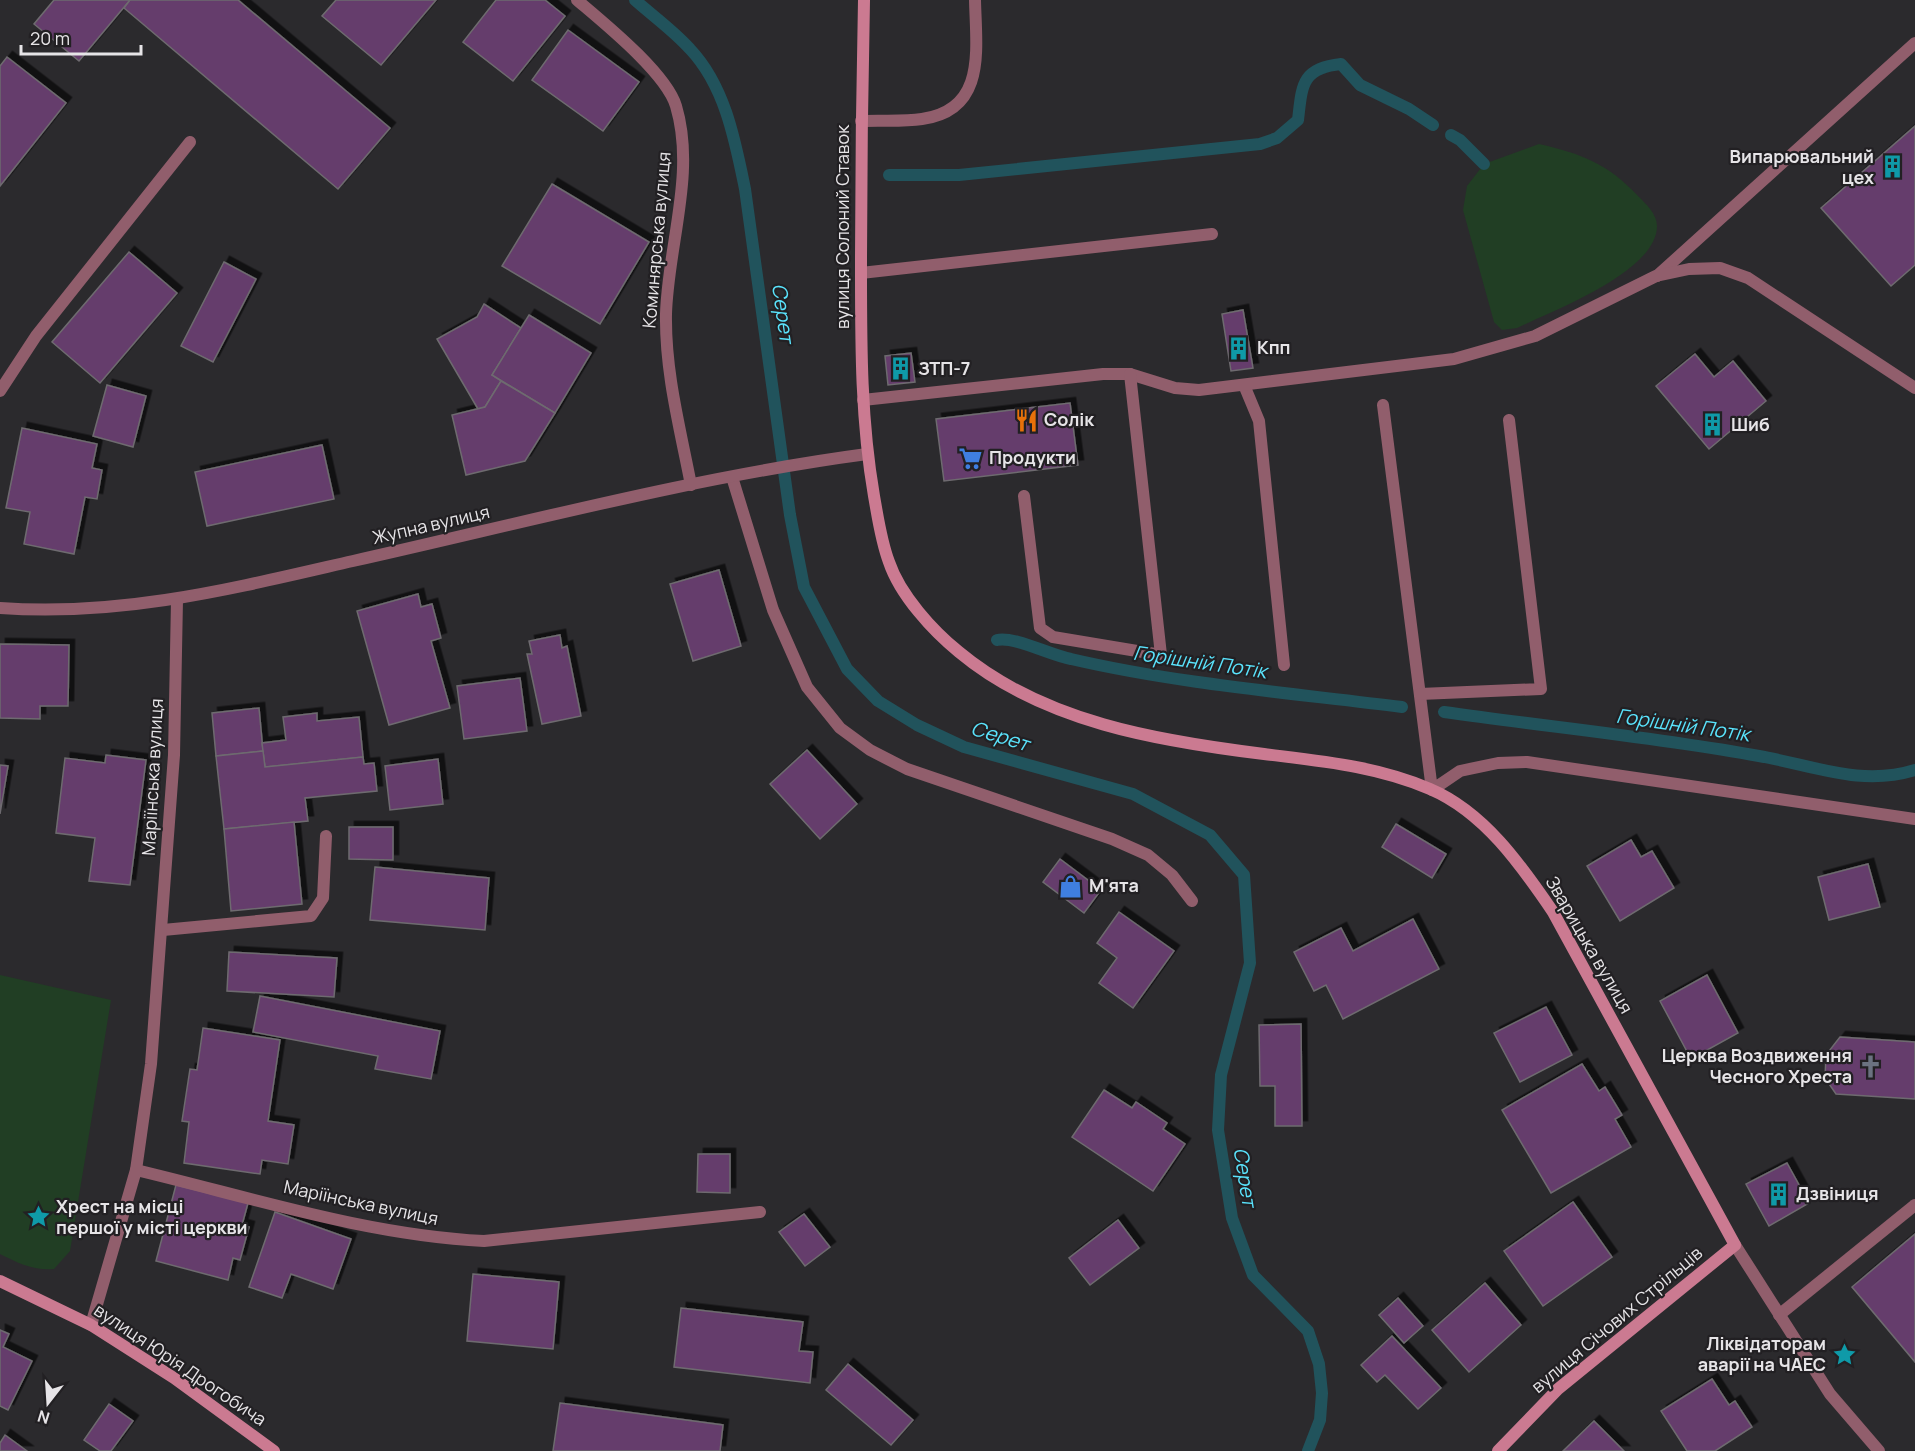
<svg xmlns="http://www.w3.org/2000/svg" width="1915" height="1451" font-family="Manrope,sans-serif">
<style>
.green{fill:#213e24}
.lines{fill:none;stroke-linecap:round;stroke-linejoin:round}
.stream{stroke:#21535c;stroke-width:12}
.building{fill:#653c6c;stroke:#6e6b6f;stroke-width:1.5;filter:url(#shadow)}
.lane{stroke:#915e6c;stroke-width:12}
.street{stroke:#915e6c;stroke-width:12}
.secondary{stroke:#cb7a91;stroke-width:12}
.labels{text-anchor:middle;stroke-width:4.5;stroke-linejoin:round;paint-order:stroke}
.poi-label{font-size:18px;font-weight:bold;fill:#e6e4e7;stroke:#222023;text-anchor:start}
.street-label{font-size:18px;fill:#e6e4e7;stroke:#222023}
.water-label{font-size:20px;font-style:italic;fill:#5ae3fc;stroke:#222023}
</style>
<defs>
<filter id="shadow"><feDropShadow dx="5.5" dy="-5.5" stdDeviation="0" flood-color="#0009"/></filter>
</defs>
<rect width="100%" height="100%" fill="#2b2a2d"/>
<g class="green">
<path d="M 1539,144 C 1582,154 1607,163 1638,196 C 1646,204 1657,214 1657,226 C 1657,272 1552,311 1517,328 L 1502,330 L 1494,322 L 1463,210 L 1467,186 L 1484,164 Z"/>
<path d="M 0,975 L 111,1000 L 70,1251 L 54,1269 C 34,1271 18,1263 0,1254 Z"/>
</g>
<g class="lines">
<g class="stream">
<path d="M 635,0 C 653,16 674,31 690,49 C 725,86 735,140 745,189 L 790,515 L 804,587 L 847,669 L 878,701 L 917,725 L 964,747 L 1133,794 L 1210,835 L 1244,875 L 1250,963 L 1221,1075 L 1218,1130 L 1232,1218 L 1253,1275 L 1308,1331 L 1319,1364 L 1322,1393 L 1320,1420 L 1308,1451"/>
<path d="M 1451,135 L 1460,140 L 1484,164"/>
<path d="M 889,175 L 959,175 L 1260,144 L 1277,138 L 1298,120 C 1302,86 1301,68 1341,64 L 1360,85 L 1409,109 L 1433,125"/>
<path d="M 997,640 C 1014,636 1050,655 1071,659 C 1179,684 1291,693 1402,707"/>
<path d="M 1444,712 C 1549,727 1655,737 1759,756 C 1812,765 1861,787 1915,770"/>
</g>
</g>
<g class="building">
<path d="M 54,0 L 130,0 L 79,61 L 34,24 Z"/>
<path d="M 130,0 L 238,0 L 390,128 L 338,189 L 124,8 Z"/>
<path d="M 336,0 L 436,0 L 381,65 L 322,16 Z"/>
<path d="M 496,0 L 545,0 L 565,16 L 513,81 L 463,42 Z"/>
<path d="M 568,30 L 639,82 L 603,131 L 532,80 Z"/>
<path d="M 7,57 L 66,103 L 0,186 L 0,66 Z"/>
<path d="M 1915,126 L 1915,265 L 1891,286 L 1821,208 Z"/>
<path d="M 552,184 L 649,242 L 600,324 L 502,266 Z"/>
<path d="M 129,252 L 177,293 L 100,383 L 52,342 Z"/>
<path d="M 224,262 L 256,279 L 213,362 L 181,346 Z"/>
<path d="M 484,304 L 521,328 L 492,375 L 501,381 L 485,407 L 478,409 L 437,339 L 477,317 Z"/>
<path d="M 1243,310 L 1253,368 L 1231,371 L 1222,314 Z"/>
<path d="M 529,315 L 591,353 L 555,413 L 492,375 Z"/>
<path d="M 911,353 L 915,382 L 888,385 L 885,356 Z"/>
<path d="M 1695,354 L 1714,377 L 1733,361 L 1766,401 L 1709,449 L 1656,386 Z"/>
<path d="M 501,381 L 555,413 L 525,461 L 466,475 L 452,415 L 485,407 Z"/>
<path d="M 107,385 L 146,396 L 133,447 L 93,436 Z"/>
<path d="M 1070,403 L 1078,465 L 944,481 L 936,419 Z"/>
<path d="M 22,428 L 97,444 L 92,468 L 102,470 L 97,499 L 85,497 L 74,554 L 24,544 L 30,512 L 6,508 Z"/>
<path d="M 322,445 L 334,499 L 207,526 L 195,472 Z"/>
<path d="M 719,570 L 741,646 L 693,661 L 670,584 Z"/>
<path d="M 418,594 L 421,607 L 432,604 L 441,638 L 431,641 L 450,708 L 389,725 L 357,611 Z"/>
<path d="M 560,635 L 562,648 L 567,646 L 581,716 L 542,724 L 527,654 L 532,654 L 529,641 Z"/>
<path d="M 0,644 L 69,645 L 68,706 L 40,706 L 40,719 L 0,718 Z"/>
<path d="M 520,678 L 527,731 L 464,739 L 457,686 Z"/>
<path d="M 259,708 L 263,751 L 216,756 L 212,713 Z"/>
<path d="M 317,713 L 317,721 L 359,717 L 363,757 L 265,767 L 262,743 L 286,740 L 283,717 Z"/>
<path d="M 807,750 L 857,804 L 820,839 L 770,784 Z"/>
<path d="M 263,751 L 265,767 L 363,757 L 364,764 L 374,763 L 377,791 L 305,798 L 308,821 L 224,829 L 216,756 Z"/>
<path d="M 106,755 L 146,760 L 130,885 L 89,881 L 95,838 L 56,833 L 65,758 L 105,763 Z"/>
<path d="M 438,759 L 443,804 L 390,810 L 385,766 Z"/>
<path d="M 0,765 L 8,766 L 0,814 Z"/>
<path d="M 294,822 L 302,904 L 231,911 L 224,829 Z"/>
<path d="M 1396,824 L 1446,854 L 1432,878 L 1382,847 Z"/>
<path d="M 349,827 L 393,827 L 393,860 L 349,859 Z"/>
<path d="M 1631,840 L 1641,857 L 1652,851 L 1674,888 L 1620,921 L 1587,866 Z"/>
<path d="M 1060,859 L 1101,890 L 1084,913 L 1043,882 Z"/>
<path d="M 1868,864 L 1880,907 L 1829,920 L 1818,877 Z"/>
<path d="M 375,867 L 489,878 L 485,930 L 370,920 Z"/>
<path d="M 1119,912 L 1174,951 L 1133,1008 L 1099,983 L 1117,958 L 1097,943 Z"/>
<path d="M 1413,919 L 1439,969 L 1343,1019 L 1326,985 L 1314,991 L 1294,952 L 1341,928 L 1353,951 Z"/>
<path d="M 229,952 L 337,958 L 334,997 L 227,991 Z"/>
<path d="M 1707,975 L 1738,1033 L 1691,1059 L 1660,1001 Z"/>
<path d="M 260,996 L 440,1031 L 431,1079 L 375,1069 L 378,1056 L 253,1032 Z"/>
<path d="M 1546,1007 L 1572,1055 L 1520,1082 L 1494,1033 Z"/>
<path d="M 1301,1024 L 1302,1126 L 1275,1126 L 1275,1086 L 1260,1086 L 1259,1025 Z"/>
<path d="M 203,1028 L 280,1040 L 268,1121 L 294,1125 L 288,1164 L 262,1160 L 260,1174 L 184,1163 L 189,1122 L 182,1121 L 190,1069 L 197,1070 Z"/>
<path d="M 1840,1037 L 1915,1042 L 1915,1099 L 1836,1094 L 1825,1078 L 1826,1055 Z"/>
<path d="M 1582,1064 L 1599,1091 L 1605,1087 L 1622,1115 L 1615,1119 L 1631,1147 L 1551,1193 L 1502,1110 Z"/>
<path d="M 1104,1090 L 1132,1108 L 1136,1102 L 1167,1123 L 1163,1129 L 1185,1144 L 1153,1191 L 1072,1137 Z"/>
<path d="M 698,1154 L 730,1154 L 730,1193 L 697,1192 Z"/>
<path d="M 1787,1163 L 1809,1203 L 1769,1226 L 1746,1184 Z"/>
<path d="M 176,1185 L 248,1203 L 242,1225 L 249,1227 L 240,1260 L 233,1258 L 228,1280 L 156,1261 Z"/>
<path d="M 1573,1202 L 1612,1257 L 1543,1306 L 1504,1251 Z"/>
<path d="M 275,1212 L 351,1239 L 333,1289 L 291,1274 L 282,1298 L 249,1287 Z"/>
<path d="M 804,1214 L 830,1247 L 805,1266 L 779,1232 Z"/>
<path d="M 1118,1220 L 1139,1248 L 1090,1285 L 1069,1258 Z"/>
<path d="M 1915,1234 L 1915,1362 L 1852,1287 Z"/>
<path d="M 473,1274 L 559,1282 L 553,1349 L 467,1341 Z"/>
<path d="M 1485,1283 L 1521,1325 L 1469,1372 L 1432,1330 Z"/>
<path d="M 1398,1298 L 1423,1326 L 1404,1343 L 1379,1315 Z"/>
<path d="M 681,1308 L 803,1322 L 799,1351 L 813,1352 L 810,1383 L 674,1367 Z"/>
<path d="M 0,1330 L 9,1334 L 3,1347 L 32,1361 L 8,1410 L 0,1406 Z"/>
<path d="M 1392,1336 L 1441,1388 L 1418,1409 L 1385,1375 L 1377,1382 L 1361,1365 Z"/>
<path d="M 848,1364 L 913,1420 L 891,1445 L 826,1390 Z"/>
<path d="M 1712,1379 L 1729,1405 L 1735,1401 L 1752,1427 L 1715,1451 L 1687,1451 L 1661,1411 Z"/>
<path d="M 560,1403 L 723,1425 L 720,1451 L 553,1451 Z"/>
<path d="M 109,1404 L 133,1421 L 111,1451 L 100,1451 L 84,1440 Z"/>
<path d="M 1594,1421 L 1624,1451 L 1563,1451 Z"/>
<path d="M 5,1435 L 27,1451 L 0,1451 L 0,1443 Z"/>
</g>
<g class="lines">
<g class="lane">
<path d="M 861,121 C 881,120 902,122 922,119 C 987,110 976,49 975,0"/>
<path d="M 861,273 L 1212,234"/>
<path d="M 1657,276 L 1915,43"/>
<path d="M 1244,385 L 1259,421 L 1284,665"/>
<path d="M 0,391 L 36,336 L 190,142"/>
<path d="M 863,400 L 1103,374 L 1130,374 L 1175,388 L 1199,390 L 1454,359 L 1535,336 L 1656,276 L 1689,269 L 1720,268 L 1748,278 L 1915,388"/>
<path d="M 1383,405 L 1432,790 L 1460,771 L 1498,763 L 1527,762 L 1915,819"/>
<path d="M 732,477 L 773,610 L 807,687 L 840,728 L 870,750 L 907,769 L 1112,839 L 1148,855 L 1172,875 L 1192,901"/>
<path d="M 1024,496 L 1040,628 L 1053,637 L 1161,655 L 1130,374"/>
<path d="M 1420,694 L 1541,689 L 1509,420"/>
<path d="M 163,930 L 311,916 L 323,898 L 326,836"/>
<path d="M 136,1170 C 250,1197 366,1235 484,1241 L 760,1212"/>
<path d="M 1779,1315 L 1915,1205"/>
</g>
<g class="street">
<path d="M 577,0 C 604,23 666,73 676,106 C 696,173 668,245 666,314 C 665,372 680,428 691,485"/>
<path d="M 0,608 C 122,617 235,588 353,561 C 523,523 694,477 867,454"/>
<path d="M 1735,1245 L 1830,1394 L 1879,1451"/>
<path d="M 91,1325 L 136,1170 L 151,1064 L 174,755 L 177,600"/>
</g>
<g class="secondary">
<path d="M 864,0 C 862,91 861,181 861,272 C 861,347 861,421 874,496 C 878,518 881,541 889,562 C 900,595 933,631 959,652 C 1043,722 1158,741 1264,754 C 1320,761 1377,766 1430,789 C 1484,812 1521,865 1553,912 L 1735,1245 L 1558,1389 L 1498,1451"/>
<path d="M 0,1281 L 91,1325 L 174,1378 L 274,1451"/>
</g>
</g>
<defs>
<symbol id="building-bare" viewBox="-9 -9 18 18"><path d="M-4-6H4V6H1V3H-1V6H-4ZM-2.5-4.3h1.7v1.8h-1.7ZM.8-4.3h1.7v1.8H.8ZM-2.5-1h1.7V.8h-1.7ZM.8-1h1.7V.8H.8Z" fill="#0f9aa8" stroke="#222023" stroke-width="2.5" paint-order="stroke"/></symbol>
<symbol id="restaurant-bare" viewBox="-9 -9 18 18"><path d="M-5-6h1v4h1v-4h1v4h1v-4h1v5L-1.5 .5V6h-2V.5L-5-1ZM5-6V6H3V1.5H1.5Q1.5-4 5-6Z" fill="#e8710a" stroke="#222023" stroke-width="2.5" paint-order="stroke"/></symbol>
<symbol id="supermarket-bare" viewBox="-9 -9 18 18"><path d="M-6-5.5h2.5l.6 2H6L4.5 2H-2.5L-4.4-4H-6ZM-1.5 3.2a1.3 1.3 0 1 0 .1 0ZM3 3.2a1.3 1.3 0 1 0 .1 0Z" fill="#3f7fe0" stroke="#222023" stroke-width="2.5" paint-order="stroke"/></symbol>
<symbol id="shop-bare" viewBox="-9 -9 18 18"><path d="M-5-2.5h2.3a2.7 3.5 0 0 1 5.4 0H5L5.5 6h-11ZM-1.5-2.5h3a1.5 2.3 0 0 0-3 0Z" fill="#3f7fe0" stroke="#222023" stroke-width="2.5" paint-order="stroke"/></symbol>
<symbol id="church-bare" viewBox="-9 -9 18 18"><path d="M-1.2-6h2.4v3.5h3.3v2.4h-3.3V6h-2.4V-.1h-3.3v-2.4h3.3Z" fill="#6b7280" stroke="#222023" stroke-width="2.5" paint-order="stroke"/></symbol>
<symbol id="sight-bare" viewBox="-9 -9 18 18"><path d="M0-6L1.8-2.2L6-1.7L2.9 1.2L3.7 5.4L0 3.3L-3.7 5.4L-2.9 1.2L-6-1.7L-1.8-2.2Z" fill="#0f9aa8" stroke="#222023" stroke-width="2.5" paint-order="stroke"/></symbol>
</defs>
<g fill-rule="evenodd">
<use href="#building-bare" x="1876" y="150" width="33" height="33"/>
<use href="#building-bare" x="1222" y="332" width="33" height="33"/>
<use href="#building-bare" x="884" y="352" width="33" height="33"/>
<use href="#restaurant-bare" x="1010" y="404" width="33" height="33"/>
<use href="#building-bare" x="1696" y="408" width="33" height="33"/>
<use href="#supermarket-bare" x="954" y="442" width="33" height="33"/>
<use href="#shop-bare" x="1054" y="870" width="33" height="33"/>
<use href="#church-bare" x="1854" y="1050" width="33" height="33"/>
<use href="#building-bare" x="1762" y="1178" width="33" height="33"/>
<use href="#sight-bare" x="22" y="1200" width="33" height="33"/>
<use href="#sight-bare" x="1828" y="1338" width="33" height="33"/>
</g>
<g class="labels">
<g class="poi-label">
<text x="1874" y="163" text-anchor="end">Випарювальний<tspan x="1874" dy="21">цех</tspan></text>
<text x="1257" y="354">Кпп</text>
<text x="918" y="375">ЗТП-7</text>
<text x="1044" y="426">Солік</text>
<text x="1731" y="431">Шиб</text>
<text x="989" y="464">Продукти</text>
<text x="1089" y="892">М'ята</text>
<text x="1852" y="1062" text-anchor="end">Церква Воздвиження<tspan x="1852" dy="21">Чесного Хреста</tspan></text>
<text x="1796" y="1200">Дзвіниця</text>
<text x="56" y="1213">Хрест на місці<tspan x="56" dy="21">першої у місті церкви</tspan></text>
<text x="1826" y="1350" text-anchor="end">Ліквідаторам<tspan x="1826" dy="21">аварії на ЧАЕС</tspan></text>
</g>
<g class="street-label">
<text transform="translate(843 227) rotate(-90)" y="6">вулиця Солоний Ставок</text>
<text transform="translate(657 240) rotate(-85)" y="6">Коминярська вулиця</text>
<text transform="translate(431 525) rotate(-13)" y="6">Жупна вулиця</text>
<text transform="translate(153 777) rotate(-87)" y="6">Маріїнська вулиця</text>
<text transform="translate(1589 945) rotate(60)" y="6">Зварицька вулиця</text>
<text transform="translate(361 1203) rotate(12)" y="6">Маріїнська вулиця</text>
<text transform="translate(1617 1320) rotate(-40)" y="6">вулиця Січових Стрільців</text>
<text transform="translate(180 1365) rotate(34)" y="6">вулиця Юрія Дрогобича</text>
</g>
<g class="water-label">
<text transform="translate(783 313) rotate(82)" y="7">Серет</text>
<text transform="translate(1200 662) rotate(8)" y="7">Горішній Потік</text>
<text transform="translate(1683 725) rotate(8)" y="7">Горішній Потік</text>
<text transform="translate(1000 736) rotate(17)" y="7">Серет</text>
<text transform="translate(1245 1177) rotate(81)" y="7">Серет</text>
</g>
</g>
<g transform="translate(48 1403) rotate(197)" stroke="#222023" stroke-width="4.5" paint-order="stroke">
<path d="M0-4.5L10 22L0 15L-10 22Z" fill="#e6e4e7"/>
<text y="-9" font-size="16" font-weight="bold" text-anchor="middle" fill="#e6e4e7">N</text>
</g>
<path d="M21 45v9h120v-9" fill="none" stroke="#e6e4e7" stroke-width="3"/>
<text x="30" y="45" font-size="18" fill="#e6e4e7" stroke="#222023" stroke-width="4.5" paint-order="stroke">20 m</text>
</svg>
